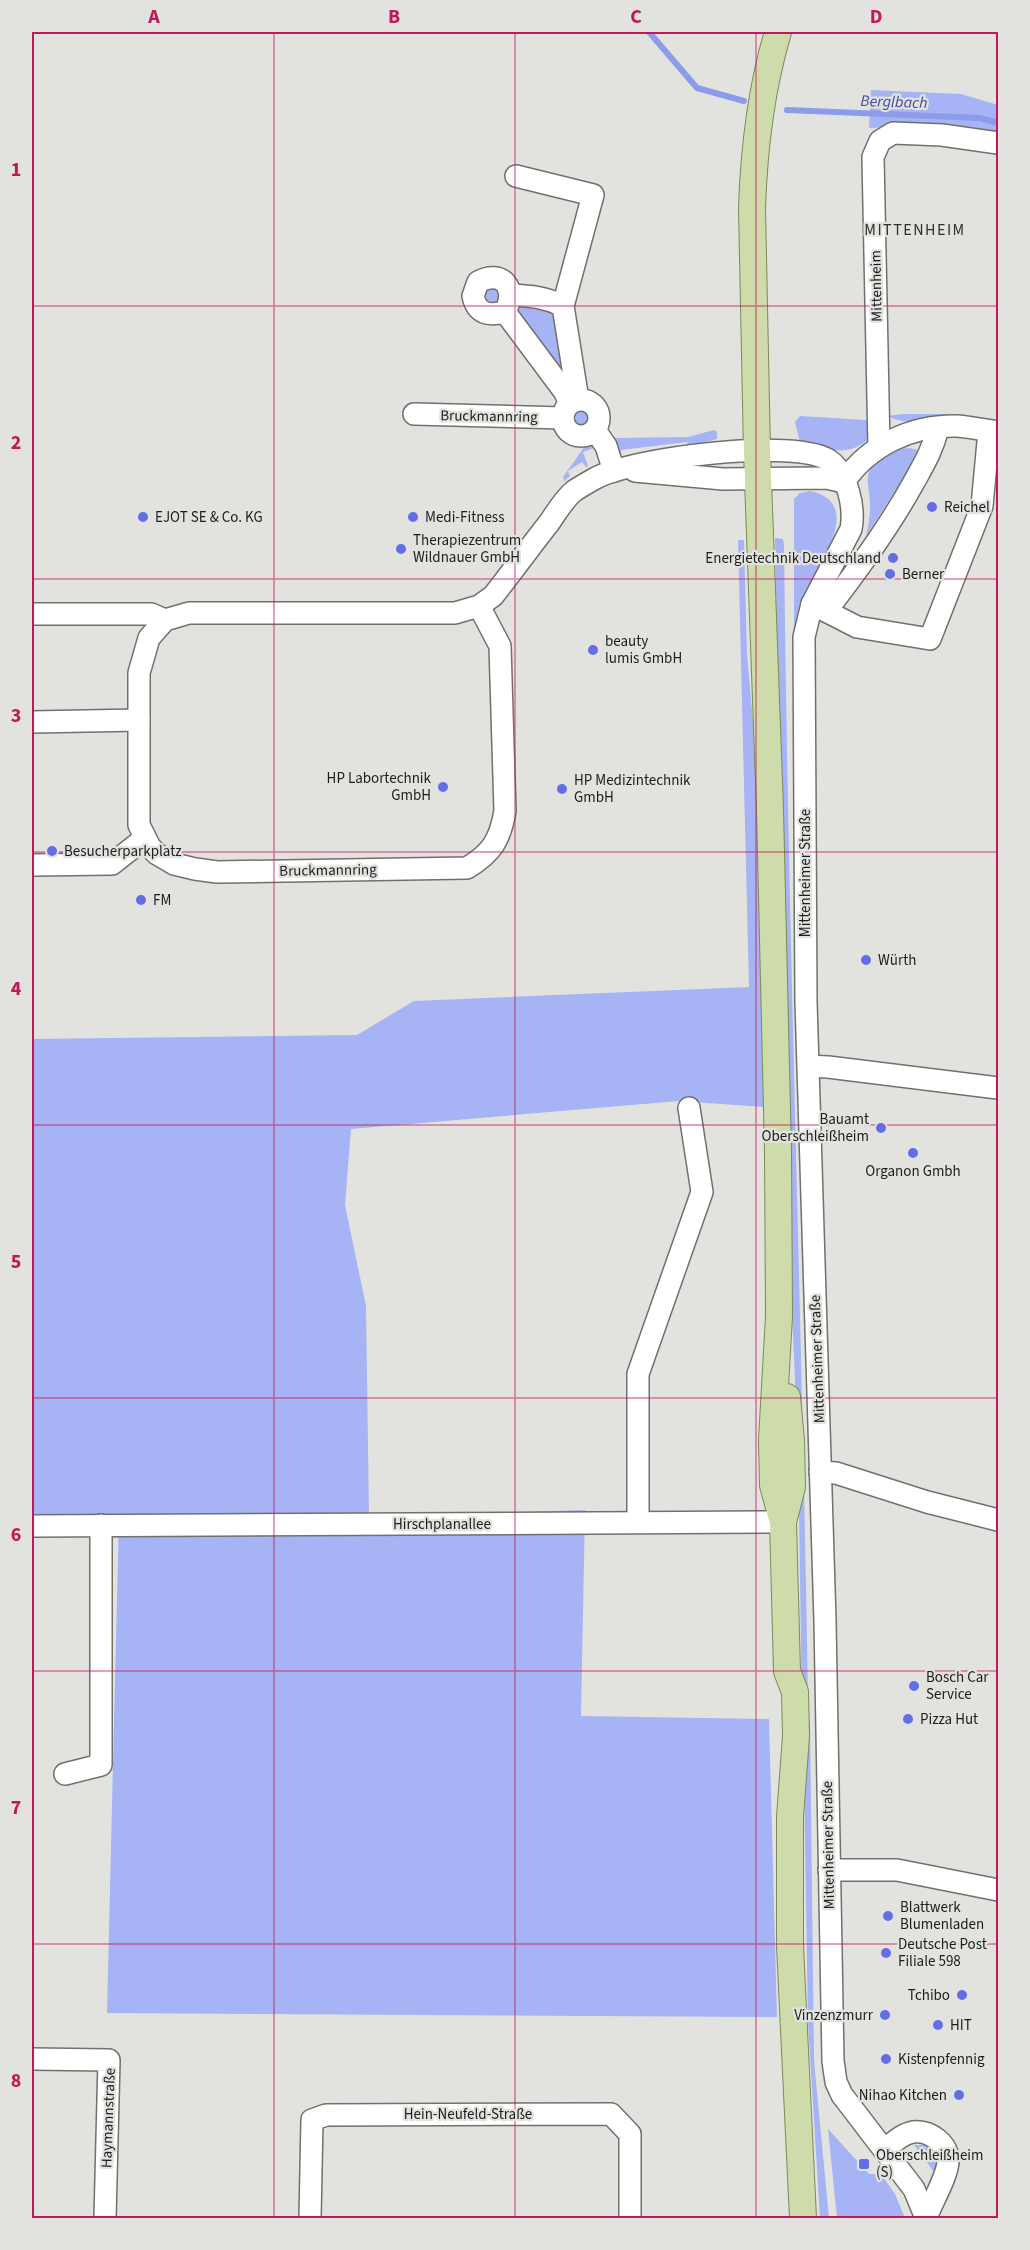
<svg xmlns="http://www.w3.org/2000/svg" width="1030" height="2250" font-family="'Source Sans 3',sans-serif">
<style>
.green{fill:#a6b3f4}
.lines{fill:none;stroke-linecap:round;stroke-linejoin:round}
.stream{stroke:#8d9beb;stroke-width:6}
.minor-casing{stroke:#70716d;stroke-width:24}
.major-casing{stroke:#7b8a56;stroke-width:28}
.minor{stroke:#fff;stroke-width:21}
.major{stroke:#cedcac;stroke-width:26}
.grid{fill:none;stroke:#c2185b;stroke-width:1.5;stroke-opacity:0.55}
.poi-dot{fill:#636ee6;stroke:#e2e3df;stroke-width:2}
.labels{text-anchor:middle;stroke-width:4.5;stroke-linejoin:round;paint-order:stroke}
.street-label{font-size:15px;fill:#1d1d1c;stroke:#e2e3df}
.poi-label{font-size:15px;fill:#1d1d1c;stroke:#e2e3df;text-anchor:start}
.water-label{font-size:16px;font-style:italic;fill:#4046a4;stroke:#e2e3df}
.neighbourhood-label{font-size:16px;letter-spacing:1.5px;fill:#30312e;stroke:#e2e3df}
.neatline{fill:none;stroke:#c2185b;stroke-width:2}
.grid-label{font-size:20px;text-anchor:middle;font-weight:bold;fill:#c2185b}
</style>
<rect width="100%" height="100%" fill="#e2e3df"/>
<g class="green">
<path d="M 871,90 L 961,94 L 998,105 L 998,135 L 930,125 L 869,128 Z"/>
<path d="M 495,283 L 505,300 L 487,308 L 480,289 Z"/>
<path d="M 539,301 L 557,315 L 572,392 L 512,309 L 514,306 Z"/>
<circle cx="582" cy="418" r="12"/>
<path d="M 903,414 L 946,414 L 947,417 C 926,418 907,427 888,416 Z"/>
<path d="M 800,416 L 866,420 L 870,422 L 870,438 C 844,460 829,447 800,442 L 795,422 Z"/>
<path d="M 714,430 L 717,432 L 717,439 L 688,447 L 687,442 L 621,450 L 621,456 L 619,456 L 613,438 L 688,437 Z"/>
<path d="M 592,442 L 597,447 L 583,452 L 588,466 L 586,467 L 582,462 L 568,471 L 570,476 L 564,481 L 563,477 L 585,446 Z"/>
<path d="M 910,448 L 921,451 L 866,536 C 869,525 870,513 870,503 C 869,481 861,471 883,457 C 891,452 901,448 910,448 Z"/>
<path d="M 810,491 C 868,503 815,570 802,598 C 798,608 797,619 794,630 L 794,499 L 800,493 Z"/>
<path d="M 775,538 L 783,539 L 784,545 C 788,931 802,1316 808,1702 L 802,1708 L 798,1447 L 789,1246 Z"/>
<path d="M 738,540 L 744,540 L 747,654 L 758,778 L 765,1107 L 679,1101 L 351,1129 L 345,1205 L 366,1306 L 369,1517 L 585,1510 L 581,1716 L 769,1719 L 777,2017 L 107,2013 L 119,1516 L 32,1514 L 32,1039 L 357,1035 L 414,1001 L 749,987 Z"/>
<path d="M 803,1717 L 808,1718 L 810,1722 L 814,2061 L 829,2218 L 820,2218 L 808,2022 Z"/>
<path d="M 828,2129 L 869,2174 L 881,2174 L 895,2194 L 905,2218 L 837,2218 Z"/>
<path d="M 914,2145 L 926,2145 L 939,2161 L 934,2172 Z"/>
</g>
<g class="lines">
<g class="stream">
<path d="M 649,32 L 697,88 L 744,101"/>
<path d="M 787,110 L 980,118 L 998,123"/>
</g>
<defs>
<g id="minor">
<path d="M 516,176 L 593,195 L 563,306 L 578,400"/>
<path d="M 511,295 C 531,296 545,297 563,306"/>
<path d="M 505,312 C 518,288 502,269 478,282 L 473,296 C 477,314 488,316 505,312 L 564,391 L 570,403"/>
<circle cx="581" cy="418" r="18"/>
<path d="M 414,414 L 563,418"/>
<path d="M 595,430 L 606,446 L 614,471"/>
<path d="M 879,447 L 873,157 L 880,141 L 893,133 L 942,135 L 998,143"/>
<path d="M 635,471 L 723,479 L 827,478 L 844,482"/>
<path d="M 844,482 C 869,445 912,425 957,426 C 970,427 985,430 998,432"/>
<path d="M 812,604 L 857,627 L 930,639 L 982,506 L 989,431"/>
<path d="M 479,606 L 500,646 L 505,811 C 500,840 492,853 467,868 L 217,872 L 195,869 L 174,864 L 157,854 L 150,847 L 139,825 L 139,673 L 149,638 L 165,620 L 189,613 L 455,613 L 479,606 L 493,596 C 512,572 530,547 549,523 C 556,513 564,499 574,491 C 580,487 587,483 594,479 C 629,458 798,437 830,461 C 848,475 855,508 851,529 L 812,604 L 804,637 L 806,1002 L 825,1621 L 833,2061 L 836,2082 L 842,2095 L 914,2189 L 926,2218"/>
<path d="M 826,611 C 858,570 888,529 914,482 C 924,464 933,449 938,428"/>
<path d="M 32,614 L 151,614 L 165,620"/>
<path d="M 32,722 L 139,720"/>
<path d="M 32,865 L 112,864 L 145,838"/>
<path d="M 808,1066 L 828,1067 L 998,1088"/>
<path d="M 820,1472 L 836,1473 L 927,1502 L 998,1520"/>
<path d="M 638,1522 L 638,1374 L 702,1192 L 689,1108"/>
<path d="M 32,1526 L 783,1522"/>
<path d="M 65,1774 L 101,1765 L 101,1525"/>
<path d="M 829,1870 L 897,1870 L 998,1890"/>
<path d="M 32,2059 L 109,2060 L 105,2218"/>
<path d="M 885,2150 C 893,2142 902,2134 913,2132 C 930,2130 949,2144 948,2162 C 947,2177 932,2202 926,2218"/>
<path d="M 310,2218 L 312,2120 L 326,2115 L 611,2114 L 630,2134 L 630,2218"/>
</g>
<g id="major">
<path d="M 778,32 C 761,89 754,148 752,208 L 757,452 L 770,810 L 778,1152 L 779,1316 L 772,1440 L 773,1485 L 783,1522"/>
<path d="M 787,1397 L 791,1440 L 792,1487 L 783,1522 L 787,1671 L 795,1692 L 796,1736 L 790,1817 L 790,1946 L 803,2218"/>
</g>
</defs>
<use href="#minor" class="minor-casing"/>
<use href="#major" class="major-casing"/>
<use href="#minor" class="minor"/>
<use href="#major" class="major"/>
</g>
<path class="grid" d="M 274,32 L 274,2218M 515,32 L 515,2218M 756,32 L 756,2218M 32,306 L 998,306M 32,579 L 998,579M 32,852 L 998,852M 32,1125 L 998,1125M 32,1398 L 998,1398M 32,1671 L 998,1671M 32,1944 L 998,1944"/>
<g class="poi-dot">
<circle cx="932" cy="507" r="6"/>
<circle cx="143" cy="517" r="6"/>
<circle cx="413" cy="517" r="6"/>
<circle cx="401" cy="549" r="6"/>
<circle cx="893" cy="558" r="6"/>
<circle cx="890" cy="574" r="6"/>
<circle cx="593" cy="650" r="6"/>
<circle cx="443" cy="787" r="6"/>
<circle cx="562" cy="789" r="6"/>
<circle cx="52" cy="851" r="6"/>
<circle cx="141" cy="900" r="6"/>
<circle cx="866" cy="960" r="6"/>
<circle cx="881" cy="1128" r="6"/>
<circle cx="913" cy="1153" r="6"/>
<circle cx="914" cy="1686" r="6"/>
<circle cx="908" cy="1719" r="6"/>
<circle cx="888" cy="1916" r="6"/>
<circle cx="886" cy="1953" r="6"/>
<circle cx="962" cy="1995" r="6"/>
<circle cx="885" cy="2015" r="6"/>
<circle cx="938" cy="2025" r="6"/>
<circle cx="886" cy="2059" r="6"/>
<circle cx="959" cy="2095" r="6"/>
<rect x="858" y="2158" width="12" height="12" rx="3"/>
</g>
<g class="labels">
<g class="street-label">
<text transform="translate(876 286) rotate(-91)" y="5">Mittenheim</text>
<text transform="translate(489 416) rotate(1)" y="5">Bruckmannring</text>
<text transform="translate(328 870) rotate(-1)" y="5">Bruckmannring</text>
<text transform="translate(805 873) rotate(-90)" y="5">Mittenheimer Straße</text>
<text transform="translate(817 1359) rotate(-92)" y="5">Mittenheimer Straße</text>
<text x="442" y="1529">Hirschplanallee</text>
<text transform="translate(828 1845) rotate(-91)" y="5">Mittenheimer Straße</text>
<text x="468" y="2119">Hein-Neufeld-Straße</text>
<text transform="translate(108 2118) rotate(-88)" y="5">Haymannstraße</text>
</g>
<g class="poi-label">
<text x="944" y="512">Reichel</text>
<text x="155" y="522">EJOT SE &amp; Co. KG</text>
<text x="425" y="522">Medi-Fitness</text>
<text x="413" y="545">Therapiezentrum<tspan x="413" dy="17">Wildnauer GmbH</tspan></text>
<text x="881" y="563" text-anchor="end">Energietechnik Deutschland</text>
<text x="902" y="579">Berner</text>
<text x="605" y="646">beauty<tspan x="605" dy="17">lumis GmbH</tspan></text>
<text x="431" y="783" text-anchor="end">HP Labortechnik<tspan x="431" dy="17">GmbH</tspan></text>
<text x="574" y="785">HP Medizintechnik<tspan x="574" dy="17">GmbH</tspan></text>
<text x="64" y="856">Besucherparkplatz</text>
<text x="153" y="905">FM</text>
<text x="878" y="965">Würth</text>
<text x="869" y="1124" text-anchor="end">Bauamt<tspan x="869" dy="17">Oberschleißheim</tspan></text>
<text x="913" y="1176" text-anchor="middle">Organon Gmbh</text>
<text x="926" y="1682">Bosch Car<tspan x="926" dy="17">Service</tspan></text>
<text x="920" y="1724">Pizza Hut</text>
<text x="900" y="1912">Blattwerk<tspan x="900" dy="17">Blumenladen</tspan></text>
<text x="898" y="1949">Deutsche Post<tspan x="898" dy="17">Filiale 598</tspan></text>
<text x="950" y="2000" text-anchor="end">Tchibo</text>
<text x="873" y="2020" text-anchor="end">Vinzenzmurr</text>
<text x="950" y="2030">HIT</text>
<text x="898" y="2064">Kistenpfennig</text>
<text x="947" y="2100" text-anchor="end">Nihao Kitchen</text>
<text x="876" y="2160">Oberschleißheim<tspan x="876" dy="17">(S)</tspan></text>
</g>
<g class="water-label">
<text transform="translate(894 101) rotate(2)" y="6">Berglbach</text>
</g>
<g class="neighbourhood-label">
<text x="915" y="235">MITTENHEIM</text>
</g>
</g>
<rect width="1030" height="2250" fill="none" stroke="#e2e3df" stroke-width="66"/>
<rect x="33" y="33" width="964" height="2184" class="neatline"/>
<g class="grid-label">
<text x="154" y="23">A</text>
<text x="394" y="23">B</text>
<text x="636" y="23">C</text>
<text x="876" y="23">D</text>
<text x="16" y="176">1</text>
<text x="16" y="449">2</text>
<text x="16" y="722">3</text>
<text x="16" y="995">4</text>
<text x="16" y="1268">5</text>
<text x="16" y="1541">6</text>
<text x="16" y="1814">7</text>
<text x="16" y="2087">8</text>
</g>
</svg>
